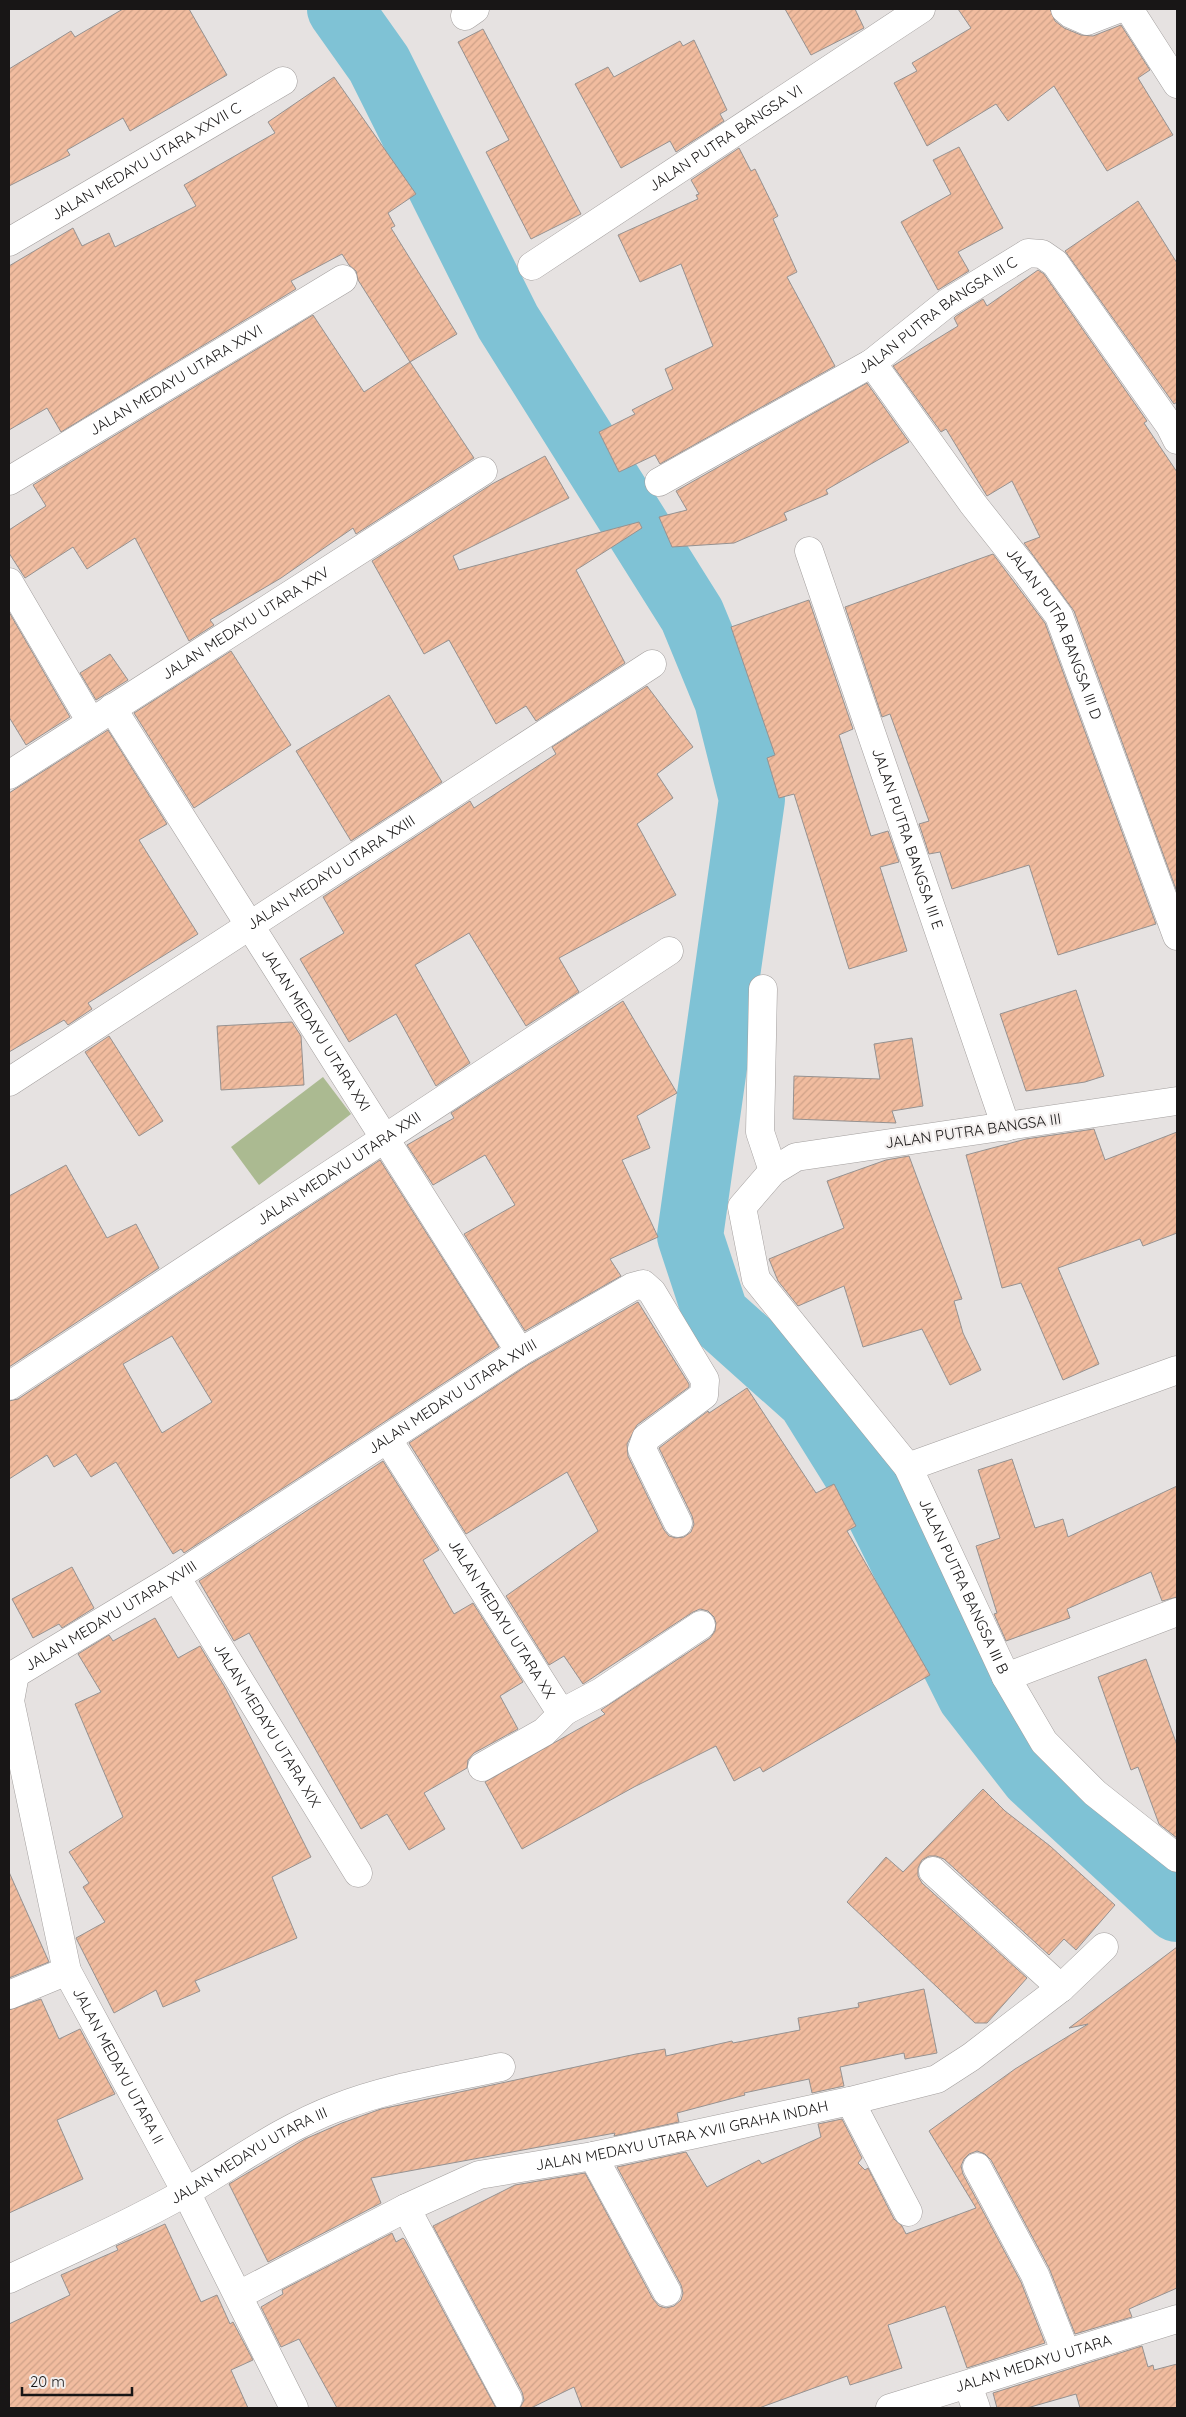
<svg xmlns="http://www.w3.org/2000/svg" width="1186" height="2417" font-family="Quicksand,sans-serif">
<style>
.green{fill:#abba91}
.lines{fill:none;stroke-linecap:round;stroke-linejoin:round}
.river{stroke:#7fc2d5;stroke-width:66}
.building{fill:url(#building-hatch);stroke:#969291;fill-rule:evenodd}
.minor-casing{stroke:#a39f9e;stroke-width:29}
.minor{stroke:#fff;stroke-width:28}
.labels{text-anchor:middle;stroke-width:4.5;stroke-linejoin:round;paint-order:stroke}
.street-label{font-size:15px;fill:#181616;stroke:#f3efee}
</style>
<defs>
<pattern id="building-hatch" width="6" height="6" patternUnits="userSpaceOnUse" patternTransform="scale(1.25)"><rect width="6" height="6" fill="#f1bc9f"/><path d="M-1 1l2-2M0 6l6-6M5 7l2-2" fill="none" stroke="#cea188"/></pattern>
</defs>
<rect width="100%" height="100%" fill="#e6e2e1"/>
<path class="green" d="M 323,1077 L 351,1114 L 259,1185 L 231,1147 Z"/>
<g class="lines">
<path class="river" d="M 340,9 L 379,64 L 508,322 L 692,615 L 727,700 L 752,799 L 690,1236 L 716,1315 L 810,1399 L 871,1497 L 970,1695 L 1033,1776 L 1177,1909"/>
</g>
<g class="building">
<path d="M 123,9 L 189,9 L 227,75 L 130,131 L 123,118 L 67,150 L 70,155 L 9,186 L 9,69 L 71,31 L 75,37 Z"/>
<path d="M 785,9 L 855,9 L 864,28 L 811,55 Z"/>
<path d="M 958,9 L 1050,9 L 1055,21 L 1064,28 L 1081,35 L 1093,36 L 1121,25 L 1150,70 L 1138,78 L 1173,135 L 1107,171 L 1054,86 L 1008,121 L 996,104 L 927,146 L 894,83 L 917,71 L 912,63 L 971,28 Z"/>
<path d="M 483,29 L 581,214 L 531,239 L 486,152 L 509,140 L 458,42 Z"/>
<path d="M 694,40 L 727,110 L 720,114 L 724,121 L 676,152 L 670,141 L 621,168 L 575,84 L 608,67 L 614,77 L 680,41 L 683,46 Z"/>
<path d="M 334,77 L 416,194 L 388,213 L 395,226 L 391,228 L 457,334 L 410,362 L 358,280 L 356,271 L 349,265 L 342,254 L 291,281 L 296,289 L 61,432 L 47,408 L 9,430 L 9,266 L 73,228 L 82,246 L 109,233 L 115,247 L 196,206 L 184,185 L 275,133 L 268,122 Z"/>
<path d="M 959,147 L 1003,228 L 958,252 L 969,271 L 938,290 L 901,222 L 951,194 L 933,160 Z"/>
<path d="M 739,148 L 751,171 L 755,169 L 778,216 L 773,219 L 797,272 L 787,277 L 835,366 L 660,464 L 655,455 L 619,472 L 599,432 L 635,414 L 632,410 L 673,389 L 665,369 L 713,346 L 681,264 L 640,282 L 618,235 L 698,199 L 696,195 L 699,194 L 691,180 Z"/>
<path d="M 1138,201 L 1177,263 L 1177,402 L 1174,404 L 1065,251 Z"/>
<path d="M 1038,270 L 1044,274 L 1147,421 L 1144,423 L 1177,472 L 1177,892 L 1074,611 L 1024,543 L 1040,537 L 1012,481 L 987,496 L 946,429 L 941,432 L 893,366 L 958,326 L 954,318 L 956,316 L 983,299 L 987,306 Z"/>
<path d="M 313,315 L 364,392 L 410,362 L 474,458 L 356,534 L 353,528 L 281,578 L 210,620 L 214,625 L 189,641 L 135,538 L 87,569 L 73,547 L 25,578 L 9,553 L 9,530 L 46,506 L 33,485 Z"/>
<path d="M 867,383 L 909,442 L 826,490 L 828,494 L 784,513 L 787,520 L 734,543 L 672,547 L 659,517 L 687,510 L 676,491 Z"/>
<path d="M 545,456 L 569,498 L 453,556 L 459,570 L 639,522 L 642,528 L 576,570 L 625,663 L 536,721 L 526,706 L 496,724 L 449,640 L 424,654 L 372,561 L 492,484 Z"/>
<path d="M 993,554 L 1045,623 L 1156,924 L 1058,955 L 1029,865 L 952,889 L 940,852 L 929,854 L 919,824 L 929,821 L 890,714 L 882,717 L 845,607 Z"/>
<path d="M 809,600 L 853,729 L 839,735 L 871,836 L 888,831 L 899,862 L 880,867 L 907,951 L 849,969 L 794,794 L 779,798 L 767,758 L 775,755 L 731,627 Z"/>
<path d="M 9,612 L 70,717 L 26,745 L 9,717 Z"/>
<path d="M 231,651 L 291,745 L 194,808 L 134,713 Z"/>
<path d="M 110,654 L 128,680 L 96,700 L 80,673 Z"/>
<path d="M 647,686 L 693,747 L 657,774 L 673,798 L 637,824 L 676,895 L 559,958 L 579,992 L 526,1026 L 469,933 L 415,965 L 470,1063 L 436,1086 L 396,1014 L 349,1042 L 300,959 L 344,933 L 323,897 L 470,801 L 474,808 L 556,754 L 552,747 Z"/>
<path d="M 389,695 L 442,782 L 351,841 L 296,751 Z"/>
<path d="M 108,730 L 167,824 L 139,840 L 198,934 L 88,1003 L 92,1009 L 68,1025 L 64,1020 L 9,1052 L 9,793 Z"/>
<path d="M 1076,990 L 1104,1076 L 1085,1082 L 1026,1091 L 1000,1014 Z"/>
<path d="M 623,1001 L 677,1093 L 637,1116 L 650,1148 L 622,1160 L 658,1237 L 610,1259 L 621,1276 L 525,1331 L 464,1234 L 515,1205 L 485,1155 L 433,1185 L 407,1145 L 454,1118 L 451,1113 Z"/>
<path d="M 292,1022 L 301,1036 L 304,1085 L 221,1090 L 217,1026 Z"/>
<path d="M 109,1036 L 163,1121 L 139,1136 L 85,1052 Z"/>
<path d="M 912,1038 L 923,1106 L 892,1111 L 896,1123 L 793,1119 L 794,1076 L 880,1079 L 874,1044 Z"/>
<path d="M 1094,1129 L 1105,1160 L 1177,1132 L 1177,1233 L 1143,1246 L 1140,1239 L 1058,1268 L 1099,1364 L 1063,1380 L 1021,1283 L 1002,1288 L 966,1155 L 1026,1139 Z"/>
<path d="M 909,1156 L 962,1299 L 954,1301 L 963,1333 L 981,1370 L 950,1385 L 922,1329 L 863,1347 L 844,1286 L 798,1306 L 778,1281 L 769,1259 L 844,1228 L 827,1181 L 886,1160 Z"/>
<path d="M 380,1160 L 499,1347 L 184,1553 L 181,1549 L 173,1554 L 116,1462 L 91,1477 L 76,1454 L 54,1467 L 47,1455 L 9,1479 L 9,1401 L 18,1399 ZM 172,1336 L 212,1402 L 162,1433 L 123,1364 Z"/>
<path d="M 66,1165 L 107,1238 L 136,1224 L 159,1268 L 9,1367 L 9,1196 Z"/>
<path d="M 638,1302 L 689,1384 L 689,1387 L 637,1425 L 627,1444 L 628,1456 L 664,1530 L 669,1536 L 676,1538 L 684,1537 L 691,1532 L 694,1524 L 692,1516 L 659,1448 L 708,1411 L 709,1413 L 747,1388 L 816,1493 L 834,1484 L 856,1526 L 847,1531 L 930,1675 L 763,1772 L 760,1767 L 734,1781 L 716,1746 L 634,1787 L 522,1849 L 485,1782 L 605,1714 L 601,1710 L 710,1638 L 715,1631 L 716,1623 L 714,1617 L 708,1611 L 700,1609 L 693,1612 L 583,1684 L 564,1656 L 549,1665 L 506,1596 L 598,1531 L 567,1472 L 466,1534 L 409,1443 L 528,1365 Z"/>
<path d="M 1012,1459 L 1035,1528 L 1063,1519 L 1068,1537 L 1177,1486 L 1177,1597 L 1162,1601 L 1151,1572 L 1067,1609 L 1070,1618 L 1006,1641 L 994,1614 L 997,1613 L 976,1546 L 1000,1538 L 978,1470 Z"/>
<path d="M 383,1461 L 439,1550 L 423,1560 L 454,1614 L 473,1603 L 523,1682 L 500,1696 L 518,1729 L 474,1753 L 468,1760 L 467,1768 L 424,1793 L 445,1829 L 409,1850 L 387,1814 L 361,1829 L 249,1633 L 234,1641 L 199,1581 Z"/>
<path d="M 72,1567 L 94,1608 L 62,1628 L 59,1624 L 33,1638 L 12,1599 Z"/>
<path d="M 155,1618 L 178,1658 L 200,1646 L 226,1689 L 311,1857 L 272,1877 L 297,1938 L 195,1981 L 200,1991 L 163,2007 L 156,1990 L 114,2013 L 76,1938 L 105,1922 L 83,1887 L 89,1883 L 69,1852 L 123,1817 L 75,1704 L 101,1692 L 78,1654 L 109,1635 L 113,1641 Z"/>
<path d="M 1146,1659 L 1177,1745 L 1177,1838 L 1159,1824 L 1138,1767 L 1131,1770 L 1098,1677 Z"/>
<path d="M 983,1789 L 1005,1811 L 1050,1846 L 1115,1905 L 1076,1950 L 1064,1939 L 1049,1955 L 944,1859 L 936,1856 L 929,1856 L 922,1860 L 918,1868 L 918,1876 L 922,1883 L 1027,1978 L 987,2023 L 975,2023 L 847,1902 L 886,1857 L 903,1872 Z"/>
<path d="M 9,1872 L 49,1962 L 9,1978 Z"/>
<path d="M 1177,1947 L 1177,2288 L 1129,2309 L 1132,2317 L 1075,2334 L 1049,2268 L 991,2160 L 985,2154 L 977,2151 L 969,2154 L 964,2159 L 961,2166 L 963,2174 L 1021,2282 L 1045,2343 L 967,2368 L 945,2306 L 888,2325 L 902,2368 L 850,2385 L 847,2376 L 759,2408 L 582,2408 L 574,2387 L 531,2408 L 520,2408 L 524,2400 L 522,2392 L 433,2226 L 515,2185 L 585,2173 L 653,2299 L 659,2306 L 666,2308 L 674,2306 L 681,2300 L 683,2293 L 681,2285 L 617,2167 L 686,2152 L 707,2187 L 759,2160 L 762,2164 L 821,2137 L 818,2124 L 842,2119 L 862,2158 L 858,2163 L 865,2170 L 868,2168 L 894,2219 L 902,2226 L 906,2234 L 976,2208 L 929,2131 L 1015,2069 L 1088,2024 L 1069,2028 Z"/>
<path d="M 924,1989 L 937,2053 L 905,2059 L 904,2053 L 840,2067 L 844,2086 L 812,2093 L 809,2079 L 744,2093 L 745,2095 L 677,2113 L 679,2122 L 614,2136 L 615,2133 L 371,2178 L 381,2203 L 268,2262 L 229,2184 L 305,2139 L 342,2123 L 381,2109 L 636,2054 L 665,2049 L 666,2056 L 732,2041 L 733,2043 L 800,2030 L 798,2018 L 859,2007 L 858,2003 Z"/>
<path d="M 41,1999 L 59,2039 L 80,2029 L 115,2094 L 57,2120 L 83,2179 L 9,2213 L 9,2010 Z"/>
<path d="M 165,2224 L 201,2302 L 217,2295 L 230,2324 L 233,2322 L 253,2360 L 231,2370 L 248,2408 L 9,2408 L 9,2324 L 70,2295 L 61,2275 L 118,2250 L 116,2246 Z"/>
<path d="M 392,2233 L 396,2242 L 403,2238 L 405,2240 L 496,2408 L 337,2408 L 299,2339 L 281,2347 L 261,2307 L 283,2294 L 282,2290 Z"/>
<path d="M 1142,2346 L 1148,2367 L 1153,2365 L 1154,2370 L 1177,2364 L 1177,2408 L 1080,2408 L 1076,2394 L 1027,2408 L 997,2408 L 993,2393 Z"/>
</g>
<g class="lines">
<defs>
<g id="minor">
<path d="M 1065,9 L 1071,14 L 1087,21 L 1118,9"/>
<path d="M 1129,9 L 1177,84"/>
<path d="M 465,16 L 475,9"/>
<path id="s1" d="M 9,242 L 283,81"/>
<path id="s2" d="M 532,266 L 921,9"/>
<path id="s3" d="M 872,363 L 973,504 L 1023,567 L 1059,616 L 1177,936"/>
<path id="s4" d="M 9,481 L 343,279"/>
<path id="s5" d="M 659,482 L 872,363 L 947,303 L 1028,253 L 1042,254 L 1055,263 L 1170,426 L 1177,440"/>
<path id="s6" d="M 809,551 L 1006,1127"/>
<path d="M 9,582 L 91,722"/>
<path id="s7" d="M 112,708 L 520,1352"/>
<path id="s8" d="M 9,775 L 483,471"/>
<path d="M 763,989 L 760,1132 L 773,1171"/>
<path id="s9" d="M 9,1082 L 652,664"/>
<path id="s10" d="M 1177,1101 L 796,1157 L 773,1171 L 742,1207 L 756,1279 L 908,1467 L 1006,1677 L 1177,1612"/>
<path id="s11" d="M 9,1386 L 669,951"/>
<path id="s12" d="M 388,1440 L 558,1708 L 565,1711 L 601,1692 L 701,1625"/>
<path d="M 908,1467 L 1177,1370"/>
<path id="s13" d="M 176,1577 L 358,1873"/>
<path id="s14" d="M 15,1674 L 176,1577 L 520,1352 L 632,1287 L 643,1284 L 652,1292 L 705,1380 L 704,1395 L 646,1438 L 642,1449 L 678,1523"/>
<path id="s15" d="M 15,1674 L 10,1701 L 67,1971 L 186,2192 L 294,2408"/>
<path d="M 1006,1677 L 1044,1742 L 1095,1793 L 1177,1858"/>
<path d="M 482,1767 L 544,1732 L 565,1711"/>
<path d="M 933,1871 L 1061,1988"/>
<path d="M 9,1995 L 67,1971"/>
<path d="M 850,2101 L 908,2212"/>
<path d="M 593,2156 L 667,2292"/>
<path d="M 977,2167 L 1035,2275 L 1066,2353"/>
<path d="M 406,2208 L 508,2399"/>
<path id="s16" d="M 9,2279 C 69,2251 130,2224 188,2191 C 237,2162 283,2128 336,2108 C 389,2087 446,2079 501,2067"/>
<path id="s17" d="M 239,2295 L 406,2208 L 479,2175 L 593,2156 L 850,2101 L 937,2079 L 971,2057 L 1061,1988 L 1104,1947"/>
<path d="M 968,2385 L 976,2408"/>
<path id="s18" d="M 890,2408 L 1177,2319"/>
</g>
</defs>
<use href="#minor" class="minor-casing"/>
<use href="#minor" class="minor"/>
</g>
<g class="labels">
<g class="street-label">
<text dy="5" stroke="none"><textPath href="#s2" startOffset="232">JALAN PUTRA BANGSA VI</textPath></text>
<text dy="5" stroke="none"><textPath href="#s1" startOffset="159">JALAN MEDAYU UTARA XXVII C</textPath></text>
<text dy="5" stroke="none"><textPath href="#s5" startOffset="325">JALAN PUTRA BANGSA III C</textPath></text>
<text dy="5" stroke="none"><textPath href="#s4" startOffset="195">JALAN MEDAYU UTARA XXVI</textPath></text>
<text dy="5" stroke="none"><textPath href="#s8" startOffset="281">JALAN MEDAYU UTARA XXV</textPath></text>
<text dy="5" stroke="none"><textPath href="#s3" startOffset="328">JALAN PUTRA BANGSA III D</textPath></text>
<text dy="5" stroke="none"><textPath href="#s6" startOffset="304">JALAN PUTRA BANGSA III E</textPath></text>
<text dy="5" stroke="none"><textPath href="#s9" startOffset="384">JALAN MEDAYU UTARA XXIII</textPath></text>
<text dy="5" stroke="none"><textPath href="#s7" startOffset="381">JALAN MEDAYU UTARA XXI</textPath></text>
<text transform="translate(973 1131) rotate(-8)" y="5">JALAN PUTRA BANGSA III</text>
<text dy="5" stroke="none"><textPath href="#s11" startOffset="395">JALAN MEDAYU UTARA XXII</textPath></text>
<text dy="5" stroke="none"><textPath href="#s14" startOffset="518">JALAN MEDAYU UTARA XVIII</textPath></text>
<text dy="5" stroke="none"><textPath href="#s10" startOffset="906">JALAN PUTRA BANGSA III B</textPath></text>
<text dy="5" stroke="none"><textPath href="#s14" startOffset="112">JALAN MEDAYU UTARA XVIII</textPath></text>
<text dy="5" stroke="none"><textPath href="#s12" startOffset="212">JALAN MEDAYU UTARA XX</textPath></text>
<text dy="5" stroke="none"><textPath href="#s13" startOffset="174">JALAN MEDAYU UTARA XIX</textPath></text>
<text dy="5" stroke="none"><textPath href="#s15" startOffset="411">JALAN MEDAYU UTARA II</textPath></text>
<text dy="5" stroke="none"><textPath href="#s17" startOffset="475">JALAN MEDAYU UTARA XVII GRAHA INDAH</textPath></text>
<text dy="5" stroke="none"><textPath href="#s16" startOffset="270">JALAN MEDAYU UTARA III</textPath></text>
<text dy="5" stroke="none"><textPath href="#s18" startOffset="150">JALAN MEDAYU UTARA</textPath></text>
</g>
</g>
<rect width="1186" height="2417" fill="none" stroke="#181616" stroke-width="20"/>
<path d="M22 2387v8h110v-8" fill="none" stroke="#181616" stroke-width="2.5"/>
<text x="30" y="2387" font-size="15" fill="#181616" stroke="#f3efee" stroke-width="4" paint-order="stroke">20 m</text>
</svg>
